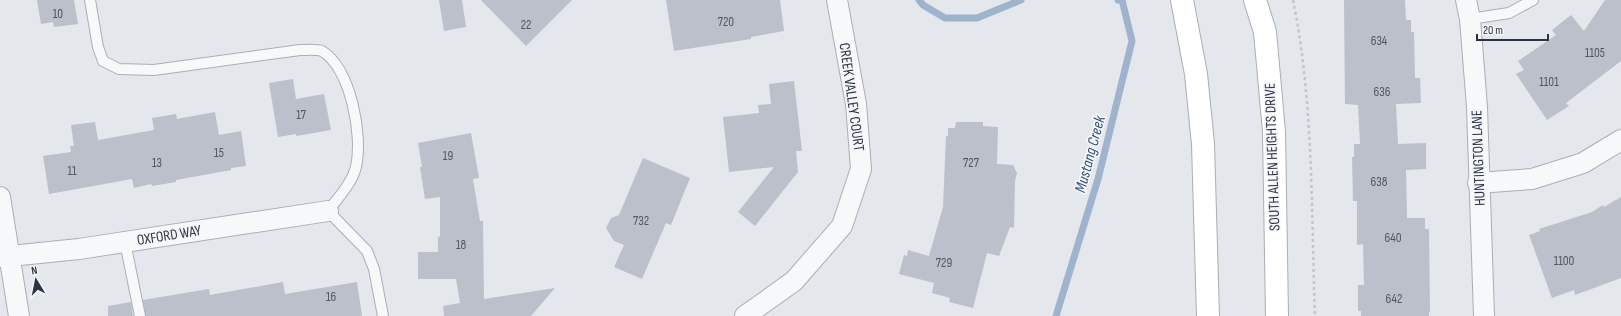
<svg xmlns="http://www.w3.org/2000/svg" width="1621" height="316" font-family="'Sofia Sans Condensed',sans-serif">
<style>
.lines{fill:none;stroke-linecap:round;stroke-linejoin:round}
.stream{stroke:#9fb4cc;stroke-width:7}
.building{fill:#bbc0ca}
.lane-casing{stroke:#a9aeb7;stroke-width:12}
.street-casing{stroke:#a9aeb7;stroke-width:22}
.secondary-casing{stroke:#a9aeb7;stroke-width:24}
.path{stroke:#c2c5cb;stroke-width:2.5;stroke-dasharray:3 3;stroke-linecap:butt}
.lane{stroke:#f7f8fa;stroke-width:10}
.street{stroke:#f7f8fa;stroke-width:20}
.secondary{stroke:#fff;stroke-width:22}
.labels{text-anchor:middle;stroke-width:3.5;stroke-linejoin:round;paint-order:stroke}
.number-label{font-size:13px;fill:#4f5766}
.street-label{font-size:15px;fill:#2b3445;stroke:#f4f6f9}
.water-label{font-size:16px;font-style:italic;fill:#34527a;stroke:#f4f6f9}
</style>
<rect width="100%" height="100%" fill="#e4e7ec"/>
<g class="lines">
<g class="stream">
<path d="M 919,0 L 923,5 L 945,18 L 977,18 L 1021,0"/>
<path d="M 1056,316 L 1098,179 L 1132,41 L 1122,0 L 1118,0"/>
</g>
</g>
<g class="building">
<path d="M 37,0 L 74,0 L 78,24 L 54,27 L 53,22 L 41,24 Z"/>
<path d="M 439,0 L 462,0 L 466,27 L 444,31 Z"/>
<path d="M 481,0 L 572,0 L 526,46 Z"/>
<path d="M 666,0 L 780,0 L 784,31 L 751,37 L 751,39 L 674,51 Z"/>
<path d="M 1344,0 L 1405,0 L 1406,20 L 1411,20 L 1411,32 L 1414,32 L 1415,78 L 1420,78 L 1421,103 L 1396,104 L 1398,144 L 1426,143 L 1426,169 L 1406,170 L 1407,218 L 1425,218 L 1425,229 L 1429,229 L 1430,312 L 1429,312 L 1429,316 L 1361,316 L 1361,311 L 1358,311 L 1358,285 L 1364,285 L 1363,244 L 1357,245 L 1357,201 L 1353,201 L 1352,157 L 1354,157 L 1354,144 L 1360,144 L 1358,105 L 1345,104 Z"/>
<path d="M 1605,0 L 1621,0 L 1621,61 L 1566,103 L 1569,106 L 1547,120 L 1516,74 L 1524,70 L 1518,61 L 1556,35 L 1552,30 L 1571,15 L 1584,31 Z"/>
<path d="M 293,79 L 296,99 L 324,94 L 331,130 L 296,136 L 296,134 L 278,137 L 269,83 Z"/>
<path d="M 794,81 L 802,151 L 796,151 L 798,172 L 755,226 L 738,212 L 774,167 L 729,172 L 723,117 L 759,113 L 758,105 L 771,104 L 769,84 Z"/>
<path d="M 215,112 L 219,135 L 241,131 L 246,166 L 231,168 L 231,170 L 176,180 L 176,182 L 152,186 L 151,184 L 134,188 L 132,179 L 49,194 L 43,156 L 71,152 L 70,146 L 74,146 L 71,125 L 95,122 L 98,140 L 154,130 L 152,118 L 176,114 L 177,119 Z"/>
<path d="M 956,122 L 983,122 L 983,126 L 998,127 L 997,164 L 1013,165 L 1017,173 L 1015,181 L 1014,228 L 1010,227 L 999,256 L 987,253 L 973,308 L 949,302 L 950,298 L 932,293 L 934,283 L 899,274 L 904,255 L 907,256 L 908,250 L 929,256 L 943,207 L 946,136 L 948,136 L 948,128 L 955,128 Z"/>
<path d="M 471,133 L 479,178 L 473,179 L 480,221 L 483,221 L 484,299 L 555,288 L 531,316 L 444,316 L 443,306 L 460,303 L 456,279 L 418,279 L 418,252 L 438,252 L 438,236 L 440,237 L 440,197 L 425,199 L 420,167 L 422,167 L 418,143 Z"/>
<path d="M 643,158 L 690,178 L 671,225 L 666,223 L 642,279 L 614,267 L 624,245 L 614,241 L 606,228 L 611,218 L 619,215 Z"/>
<path d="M 1621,197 L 1621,278 L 1575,295 L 1574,290 L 1552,298 L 1529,235 L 1540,231 L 1539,229 L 1592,212 L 1603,205 L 1604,207 Z"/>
<path d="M 283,282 L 285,294 L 357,282 L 362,316 L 146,316 L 143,300 L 209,289 L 210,295 Z"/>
<path d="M 131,302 L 133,316 L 108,316 L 108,306 Z"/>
</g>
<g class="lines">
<defs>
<g id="lane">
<path d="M 90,0 L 98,47 L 103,61 L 119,69 L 154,70 L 300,50 C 306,50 317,49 322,51 C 351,69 363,135 356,167 C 352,183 338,198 328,211 L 367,251 L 374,269 L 383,316"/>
<path d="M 1470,19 L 1509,13 L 1533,0"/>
<path d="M 125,242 L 140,316"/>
</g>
<g id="street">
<path d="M 1466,0 L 1470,19 L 1477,107 L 1484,316"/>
<path d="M 1478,183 L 1532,179 L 1583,163 L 1621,140"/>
<path d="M 0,197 L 19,316"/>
<path d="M 0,257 L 79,249 L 328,211"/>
<path d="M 745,316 L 794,281 L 842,226 L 861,169 L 856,104 L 837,0"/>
</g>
<g id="secondary">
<path d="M 1182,0 L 1196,74 L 1203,144 L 1208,316"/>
<path d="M 1255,0 L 1265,32 L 1274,132 L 1277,316"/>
</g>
</defs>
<use href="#lane" class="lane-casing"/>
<use href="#street" class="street-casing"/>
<use href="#secondary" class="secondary-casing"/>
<path class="path" d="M 1293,0 C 1314,103 1311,211 1315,316"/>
<use href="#lane" class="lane"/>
<use href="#street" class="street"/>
<use href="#secondary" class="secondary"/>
</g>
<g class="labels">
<g class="number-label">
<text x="58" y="18">10</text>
<text x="726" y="26">720</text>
<text x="526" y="29">22</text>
<text x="1379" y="45">634</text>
<text x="1595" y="57">1105</text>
<text x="1549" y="86">1101</text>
<text x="1382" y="96">636</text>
<text x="301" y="119">17</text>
<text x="219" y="157">15</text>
<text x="448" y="160">19</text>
<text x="157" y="167">13</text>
<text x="971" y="167">727</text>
<text x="72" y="175">11</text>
<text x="1379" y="186">638</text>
<text x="641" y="225">732</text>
<text x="1393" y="242">640</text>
<text x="461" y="249">18</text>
<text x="1564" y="265">1100</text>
<text x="944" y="267">729</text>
<text x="331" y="301">16</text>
<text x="1394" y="303">642</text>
</g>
<g class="street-label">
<text transform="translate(852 97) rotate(82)" y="5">CREEK VALLEY COURT</text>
<text transform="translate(1272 157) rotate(-92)" y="5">SOUTH ALLEN HEIGHTS DRIVE</text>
<text transform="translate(1478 158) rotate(-92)" y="5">HUNTINGTON LANE</text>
<text transform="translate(169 235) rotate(-9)" y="5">OXFORD WAY</text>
</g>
<g class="water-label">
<text transform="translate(1089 154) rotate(-75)" y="6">Mustang Creek</text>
</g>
</g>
<g transform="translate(36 280) rotate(350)" stroke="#f4f6f9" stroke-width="3" paint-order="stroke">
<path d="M0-3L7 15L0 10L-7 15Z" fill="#2b3445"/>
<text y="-6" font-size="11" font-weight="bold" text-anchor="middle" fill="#2b3445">N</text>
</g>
<path d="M1477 34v6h71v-6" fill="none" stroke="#2b3445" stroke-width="2"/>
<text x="1483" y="34" font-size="12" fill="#2b3445" stroke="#f4f6f9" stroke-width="3" paint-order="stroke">20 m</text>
</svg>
